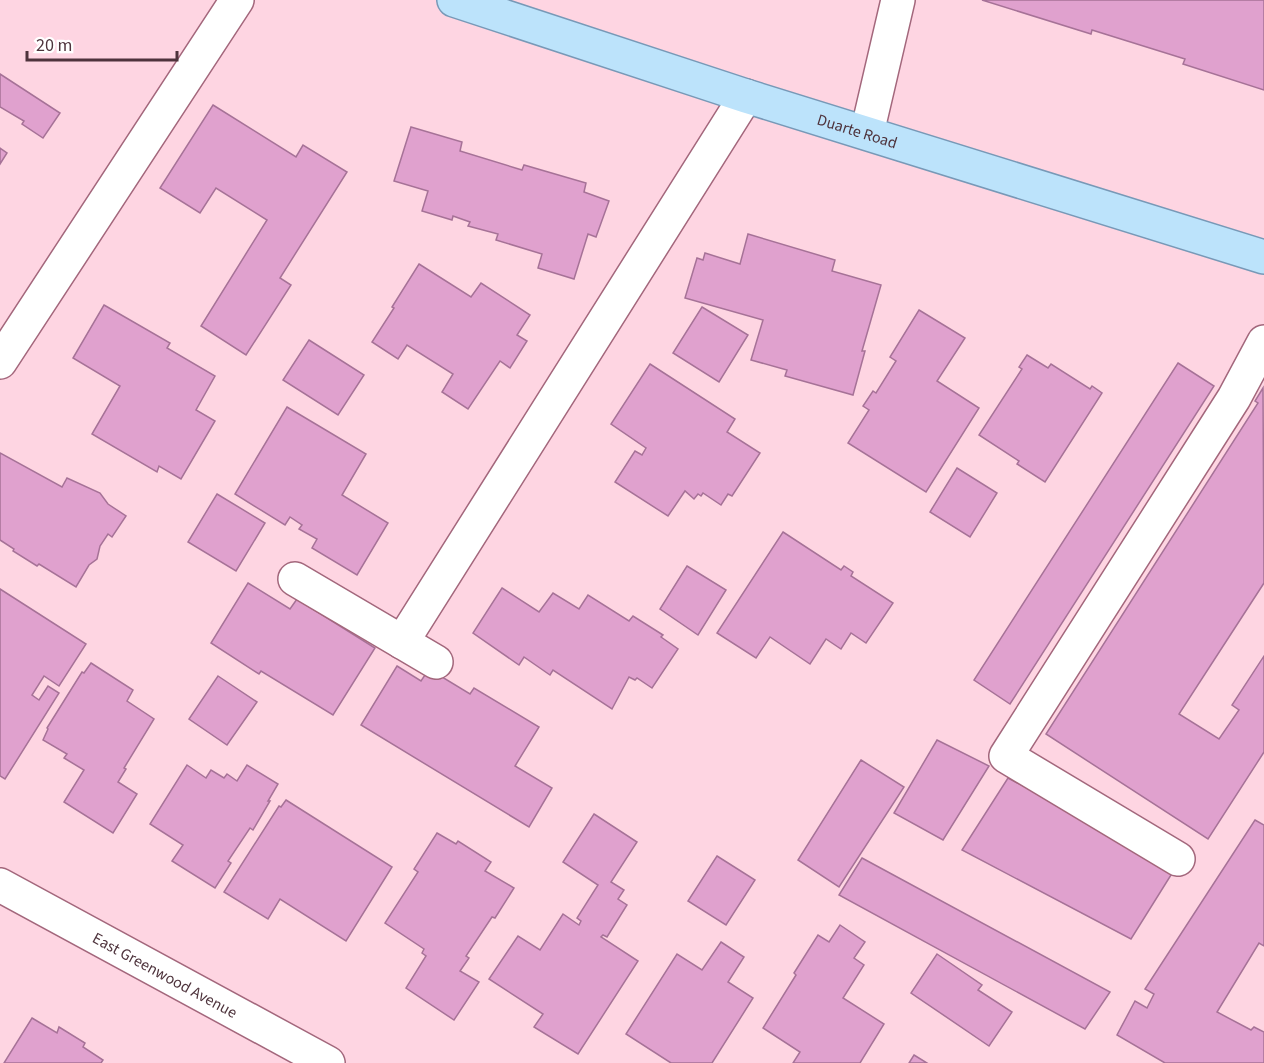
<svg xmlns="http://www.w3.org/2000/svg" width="1264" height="1063" font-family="'Source Sans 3',sans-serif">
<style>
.building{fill:#e0a1ce;stroke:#a67297;stroke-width:1.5}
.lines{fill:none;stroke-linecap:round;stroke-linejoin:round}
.minor-casing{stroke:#a3677c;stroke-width:36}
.major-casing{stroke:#7899b7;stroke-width:36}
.minor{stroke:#fff;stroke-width:33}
.major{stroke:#bce3fb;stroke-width:33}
.labels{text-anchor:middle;stroke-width:4.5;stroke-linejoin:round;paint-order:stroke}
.street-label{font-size:16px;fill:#4e333c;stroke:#fff}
</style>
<rect width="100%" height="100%" fill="#fed5e2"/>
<g class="building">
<path d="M 982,0 L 1264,0 L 1264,90 L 1183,64 L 1185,59 L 1092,30 L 1091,34 Z"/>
<path d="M 0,74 L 60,113 L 43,138 L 22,124 L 24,121 L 0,107 Z"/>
<path d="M 213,105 L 296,157 L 303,145 L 347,172 L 280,278 L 291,285 L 246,355 L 201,326 L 267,220 L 216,188 L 200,213 L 160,188 Z"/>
<path d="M 411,127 L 462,142 L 460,151 L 522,170 L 524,165 L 586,183 L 584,192 L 609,201 L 596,237 L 588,234 L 574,279 L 538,268 L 542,254 L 496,240 L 498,234 L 468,226 L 470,222 L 453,216 L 452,220 L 422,211 L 428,191 L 394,181 Z"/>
<path d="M 0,148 L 7,153 L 0,164 Z"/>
<path d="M 748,234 L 835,260 L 832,271 L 881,285 L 862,351 L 865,351 L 853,395 L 785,376 L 787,370 L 751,360 L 763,320 L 685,298 L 697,258 L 703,260 L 705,253 L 740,264 Z"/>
<path d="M 419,264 L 471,297 L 481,283 L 530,315 L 517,335 L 527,341 L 510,368 L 500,361 L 468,409 L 442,392 L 453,374 L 407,345 L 398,359 L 372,342 L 394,308 L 392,307 Z"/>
<path d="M 104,305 L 170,343 L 167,348 L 215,376 L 196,410 L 215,421 L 181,479 L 159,466 L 157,472 L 92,434 L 120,386 L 73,358 Z"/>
<path d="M 702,307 L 748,335 L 719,382 L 673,353 Z"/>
<path d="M 919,310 L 965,338 L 937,381 L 979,408 L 926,492 L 848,443 L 869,410 L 863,406 L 873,391 L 876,393 L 896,361 L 890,357 Z"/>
<path d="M 309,340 L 364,375 L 338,415 L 283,380 Z"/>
<path d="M 1027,355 L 1048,368 L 1051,364 L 1090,389 L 1092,386 L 1102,393 L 1045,482 L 1017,464 L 1019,461 L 979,435 L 1022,369 L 1019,367 Z"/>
<path d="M 1178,363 L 1214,386 L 1010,704 L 974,680 Z"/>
<path d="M 650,364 L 735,419 L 727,432 L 760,453 L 732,496 L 728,494 L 721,505 L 703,493 L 701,496 L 698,494 L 694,499 L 685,491 L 668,516 L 615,482 L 635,451 L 642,455 L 646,448 L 611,424 Z"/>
<path d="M 1263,388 L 1264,583 L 1179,714 L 1219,739 L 1239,710 L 1232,705 L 1264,656 L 1264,752 L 1208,839 L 1046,734 L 1258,403 L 1255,401 Z"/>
<path d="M 287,407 L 366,454 L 342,495 L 388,523 L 357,575 L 312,548 L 317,539 L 299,529 L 302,525 L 290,517 L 285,525 L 235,494 Z"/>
<path d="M 0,453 L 62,487 L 67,478 L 100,493 L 108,504 L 126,516 L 112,537 L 108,534 L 100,546 L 97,559 L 89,565 L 76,587 L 39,564 L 37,566 L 13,551 L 14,549 L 0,540 Z"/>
<path d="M 957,468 L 997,493 L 970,537 L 930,512 Z"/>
<path d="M 217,494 L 265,523 L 236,571 L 188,542 Z"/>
<path d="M 783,532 L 841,570 L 844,566 L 853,572 L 851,576 L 893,603 L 866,643 L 851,633 L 841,649 L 826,639 L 810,664 L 770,637 L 756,658 L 717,633 Z"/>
<path d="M 687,566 L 726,590 L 698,635 L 660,609 Z"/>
<path d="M 248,583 L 290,609 L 297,599 L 375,648 L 333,715 L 261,671 L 259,674 L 211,643 Z"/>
<path d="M 502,588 L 539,612 L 553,593 L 579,609 L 588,595 L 629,621 L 633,616 L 663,635 L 661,637 L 678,649 L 652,688 L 637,678 L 635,680 L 629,677 L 612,709 L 553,670 L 550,675 L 524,657 L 519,665 L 473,633 Z"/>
<path d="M 0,589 L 86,644 L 59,686 L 44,676 L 32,695 L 39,700 L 48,686 L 59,693 L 5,779 L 0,776 Z"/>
<path d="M 91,663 L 133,690 L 127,701 L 154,719 L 124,768 L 126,769 L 118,782 L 137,794 L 113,833 L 64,802 L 84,770 L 64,758 L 67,754 L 43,740 L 48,729 L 47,728 L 82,672 L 84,673 Z"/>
<path d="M 397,666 L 421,681 L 429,669 L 470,694 L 474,688 L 539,727 L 515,766 L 552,788 L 529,827 L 361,725 Z"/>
<path d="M 218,676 L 257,702 L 227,745 L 189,719 Z"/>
<path d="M 937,740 L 989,766 L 943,840 L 894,813 Z"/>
<path d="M 861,760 L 904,787 L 839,887 L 798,860 Z"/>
<path d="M 187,765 L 206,778 L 211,770 L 224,778 L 227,774 L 237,781 L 247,765 L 278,784 L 268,801 L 270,801 L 253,830 L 250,828 L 228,861 L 231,863 L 215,888 L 172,861 L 183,845 L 150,824 Z"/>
<path d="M 1008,778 L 1176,867 L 1131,939 L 962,850 Z"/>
<path d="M 286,800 L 392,867 L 346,941 L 280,899 L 268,919 L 224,892 L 279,806 L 281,807 Z"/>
<path d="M 594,814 L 637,842 L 611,882 L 624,890 L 618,899 L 627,905 L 607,937 L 603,935 L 601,937 L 638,961 L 578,1054 L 534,1027 L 543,1014 L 489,979 L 518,936 L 540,950 L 563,914 L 579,925 L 581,921 L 577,918 L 598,885 L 563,862 Z"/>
<path d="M 1255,820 L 1264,825 L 1264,946 L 1259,943 L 1217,1012 L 1251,1030 L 1254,1027 L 1264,1032 L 1264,1063 L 1165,1063 L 1117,1035 L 1135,1001 L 1147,1008 L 1154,994 L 1145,989 Z"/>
<path d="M 437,833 L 456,844 L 458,841 L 491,862 L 485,871 L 514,888 L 495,918 L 492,917 L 466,956 L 469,958 L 460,971 L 479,982 L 454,1020 L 406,988 L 426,956 L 422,953 L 424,949 L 385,923 L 418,872 L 414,869 Z"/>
<path d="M 717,856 L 755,880 L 726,925 L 688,901 Z"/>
<path d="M 862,858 L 1110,992 L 1085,1029 L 839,895 Z"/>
<path d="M 840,925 L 865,942 L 854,958 L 864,965 L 843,998 L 884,1024 L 860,1063 L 793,1063 L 800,1052 L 763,1028 L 796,975 L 794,973 L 818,935 L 829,942 Z"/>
<path d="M 721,942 L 744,957 L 728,982 L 753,998 L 712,1063 L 671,1063 L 626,1034 L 677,954 L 702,970 Z"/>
<path d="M 937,954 L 982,985 L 978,990 L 1012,1012 L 989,1046 L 911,993 Z"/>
<path d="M 32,1018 L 57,1033 L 59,1027 L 85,1043 L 83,1047 L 103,1060 L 101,1063 L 4,1063 Z"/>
<path d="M 914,1055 L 927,1063 L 909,1063 Z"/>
</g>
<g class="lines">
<defs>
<g id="minor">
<path d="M 867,133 L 898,0"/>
<path d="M 0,362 L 237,0"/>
<path d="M 295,579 L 436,662"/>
<path d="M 402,642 L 746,96"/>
<path d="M 1178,859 L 1006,756 L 1234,398 L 1264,342"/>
<path id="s1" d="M 0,885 L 328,1063"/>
</g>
<g id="major">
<path id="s2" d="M 454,0 L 746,96 L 1264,257"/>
</g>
</defs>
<use href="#minor" class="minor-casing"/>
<use href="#major" class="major-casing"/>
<use href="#minor" class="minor"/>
<use href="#major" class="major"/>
</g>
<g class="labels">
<g class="street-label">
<text dy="6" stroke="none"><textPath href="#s2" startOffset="424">Duarte Road</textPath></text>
<text dy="6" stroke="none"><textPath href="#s1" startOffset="188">East Greenwood Avenue</textPath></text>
</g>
</g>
<path d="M27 51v9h150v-9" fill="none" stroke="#4e333c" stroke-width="3"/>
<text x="36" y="51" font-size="18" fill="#4e333c" stroke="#ffffff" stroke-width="4.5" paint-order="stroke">20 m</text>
</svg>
